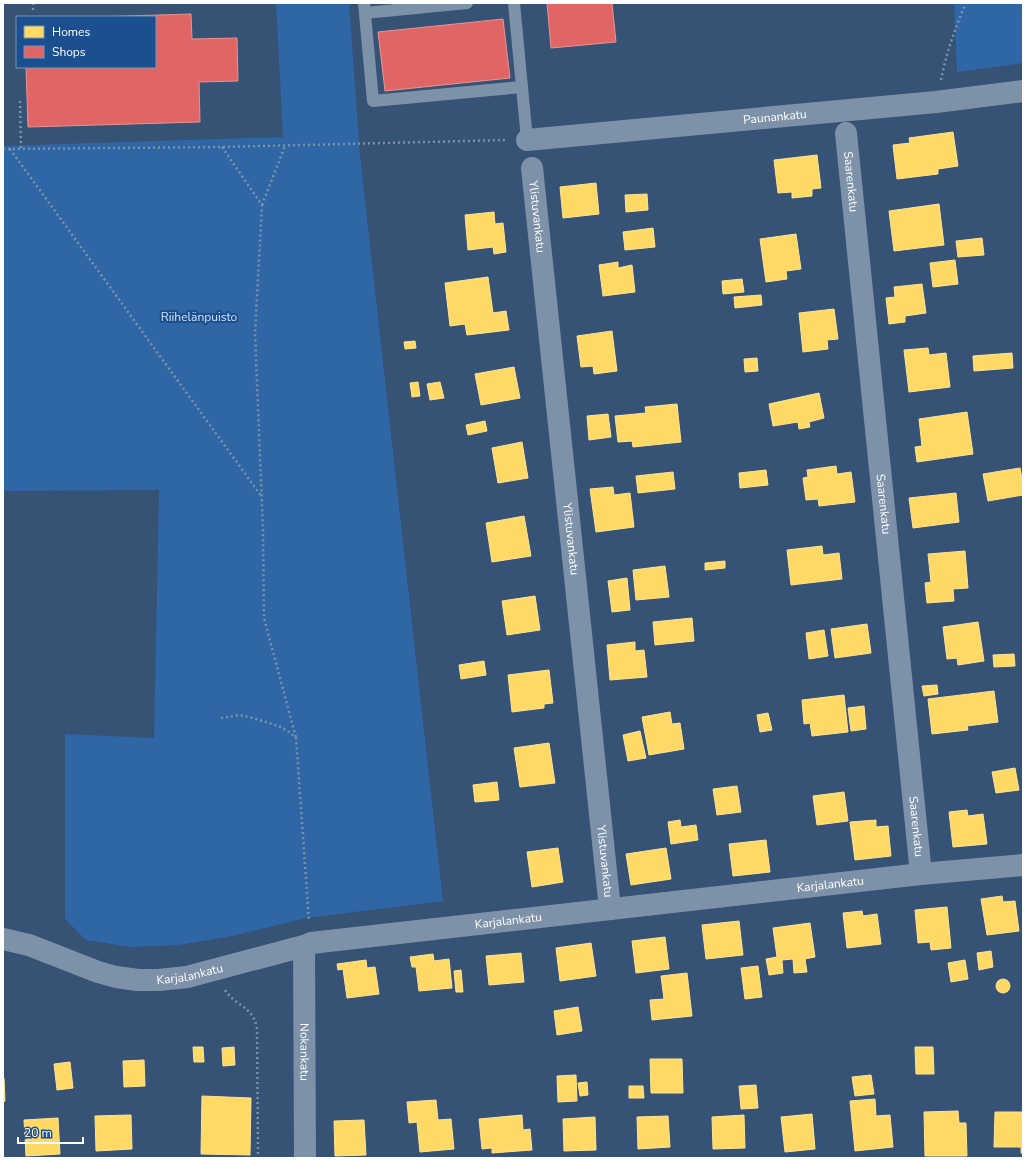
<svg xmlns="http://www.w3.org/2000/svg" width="1026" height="1161" font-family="'Nunito Sans',sans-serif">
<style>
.green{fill:#2f66a5}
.homes{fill:#ffd966;stroke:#ffe494}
.shops{fill:#e06666;stroke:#e99494}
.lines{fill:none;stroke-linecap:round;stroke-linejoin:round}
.path{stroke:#7d92a8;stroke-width:2.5;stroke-dasharray:2 3;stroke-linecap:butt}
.service{stroke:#7d92a8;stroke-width:12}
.minor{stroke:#7d92a8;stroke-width:22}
.labels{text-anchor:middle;stroke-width:4;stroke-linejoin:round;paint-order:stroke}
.street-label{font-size:12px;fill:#fff;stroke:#1b4f8f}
.park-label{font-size:12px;fill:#cfe3fa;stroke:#1b4f8f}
</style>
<rect width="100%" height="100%" fill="#365274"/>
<g class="green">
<path d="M 276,3 L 349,3 L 360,156 L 443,901 L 306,918 L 228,937 L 178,945 L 131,947 L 86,940 L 65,919 L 65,734 L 154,738 L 159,490 L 3,491 L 3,146 L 283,137 Z"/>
<path d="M 954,3 L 1023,3 L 1023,63 L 957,72 Z"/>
</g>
<g class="homes">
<path d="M 953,132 L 958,166 L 938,169 L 938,174 L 897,179 L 893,145 L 910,143 L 909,138 Z"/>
<path d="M 817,155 L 821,188 L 812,189 L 812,196 L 792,198 L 792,192 L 778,193 L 774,160 Z"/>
<path d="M 596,183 L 599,214 L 563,218 L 560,187 Z"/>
<path d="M 647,194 L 648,210 L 626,212 L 625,195 Z"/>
<path d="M 939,204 L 944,245 L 894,251 L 889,211 Z"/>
<path d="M 494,212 L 495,224 L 503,223 L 506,252 L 494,254 L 493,247 L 468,250 L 465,215 Z"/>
<path d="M 653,228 L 655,247 L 625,250 L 623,232 Z"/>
<path d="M 796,234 L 801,269 L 786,271 L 787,279 L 766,282 L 760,239 Z"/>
<path d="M 982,238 L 984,255 L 958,257 L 956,241 Z"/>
<path d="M 955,260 L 958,284 L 933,287 L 930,263 Z"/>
<path d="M 618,262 L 618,268 L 632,265 L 635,292 L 603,296 L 599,265 Z"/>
<path d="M 488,277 L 493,313 L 506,311 L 509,330 L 467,335 L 465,324 L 450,326 L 445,283 Z"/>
<path d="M 742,279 L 744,292 L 723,294 L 722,281 Z"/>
<path d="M 922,284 L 926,313 L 905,316 L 905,322 L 889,324 L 886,298 L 895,297 L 894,287 Z"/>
<path d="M 761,295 L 762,305 L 735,308 L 734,297 Z"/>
<path d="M 834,309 L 838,339 L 827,340 L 828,349 L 803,352 L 799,313 Z"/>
<path d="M 612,331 L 617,371 L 594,374 L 593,366 L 581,367 L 577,336 Z"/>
<path d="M 415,341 L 416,348 L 405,349 L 404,342 Z"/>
<path d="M 928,348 L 929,355 L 946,353 L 950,387 L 909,392 L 904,350 Z"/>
<path d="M 1012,353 L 1013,368 L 974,371 L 973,356 Z"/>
<path d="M 757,358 L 758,371 L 745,372 L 744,359 Z"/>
<path d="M 514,367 L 520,398 L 481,405 L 475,374 Z"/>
<path d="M 418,382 L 420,396 L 412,397 L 410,383 Z"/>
<path d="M 440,382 L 444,398 L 430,400 L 427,384 Z"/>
<path d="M 819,393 L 824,418 L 809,422 L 810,427 L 799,429 L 798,422 L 773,426 L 769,404 Z"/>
<path d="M 677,404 L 681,442 L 633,447 L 632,441 L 618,442 L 615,416 L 646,413 L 645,407 Z"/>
<path d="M 967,412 L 973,454 L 917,462 L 915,447 L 922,446 L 919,419 Z"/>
<path d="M 608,414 L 611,437 L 589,440 L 587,416 Z"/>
<path d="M 485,421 L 487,431 L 468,435 L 466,425 Z"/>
<path d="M 522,442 L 528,478 L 498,483 L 492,448 Z"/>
<path d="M 836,466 L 837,474 L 851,472 L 855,502 L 819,506 L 818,499 L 806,500 L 803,478 L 808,477 L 807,470 Z"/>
<path d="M 1020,468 L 1023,483 L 1023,495 L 988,501 L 983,474 Z"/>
<path d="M 766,470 L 768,485 L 740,488 L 739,473 Z"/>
<path d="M 673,472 L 675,489 L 638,493 L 636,476 Z"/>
<path d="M 613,487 L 614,495 L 630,493 L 634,527 L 596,532 L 590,489 Z"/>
<path d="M 956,493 L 959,522 L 913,528 L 909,498 Z"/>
<path d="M 524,516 L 531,556 L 492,562 L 486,523 Z"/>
<path d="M 822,546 L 823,555 L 839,553 L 842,579 L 791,585 L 787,550 Z"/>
<path d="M 965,551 L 968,588 L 953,589 L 954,601 L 927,603 L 925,583 L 931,582 L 928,554 Z"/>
<path d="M 725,561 L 725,568 L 705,570 L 705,563 Z"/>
<path d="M 665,566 L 669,597 L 636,600 L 633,570 Z"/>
<path d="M 627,578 L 630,610 L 612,612 L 608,581 Z"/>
<path d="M 535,596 L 540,630 L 507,635 L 502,601 Z"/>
<path d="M 692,618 L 694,641 L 655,645 L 653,622 Z"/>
<path d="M 978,622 L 984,661 L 958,665 L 957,658 L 947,659 L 943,627 Z"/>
<path d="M 867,624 L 871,653 L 835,658 L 831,629 Z"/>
<path d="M 824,630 L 828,656 L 809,659 L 806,633 Z"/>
<path d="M 635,642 L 635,651 L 644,650 L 647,677 L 610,680 L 607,645 Z"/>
<path d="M 1014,654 L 1015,666 L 994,667 L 993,655 Z"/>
<path d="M 484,661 L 486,675 L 461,679 L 459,665 Z"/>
<path d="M 549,670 L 553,703 L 544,704 L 544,708 L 512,712 L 508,675 Z"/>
<path d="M 937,685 L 938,694 L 924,696 L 922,686 Z"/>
<path d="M 994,691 L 998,722 L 967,726 L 968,730 L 932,734 L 928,699 Z"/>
<path d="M 844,695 L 848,732 L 812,736 L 810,723 L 804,724 L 802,700 Z"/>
<path d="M 864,706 L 866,729 L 851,731 L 848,708 Z"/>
<path d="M 670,712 L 672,724 L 680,723 L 684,749 L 649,755 L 642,717 Z"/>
<path d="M 768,713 L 772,730 L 760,732 L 757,715 Z"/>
<path d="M 640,731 L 646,758 L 628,761 L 623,735 Z"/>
<path d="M 549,743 L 555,783 L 520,787 L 514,748 Z"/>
<path d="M 1015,768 L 1019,790 L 996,793 L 992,772 Z"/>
<path d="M 497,782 L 499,800 L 475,802 L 473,785 Z"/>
<path d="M 737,786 L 741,812 L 717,815 L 713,789 Z"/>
<path d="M 844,792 L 848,821 L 817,825 L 813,796 Z"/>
<path d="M 967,810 L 968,816 L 983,814 L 987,844 L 953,847 L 949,812 Z"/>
<path d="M 680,820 L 681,827 L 696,825 L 698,840 L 671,844 L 668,822 Z"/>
<path d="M 876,820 L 876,827 L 888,826 L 891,856 L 855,860 L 850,822 Z"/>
<path d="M 766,840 L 770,872 L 733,876 L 729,844 Z"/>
<path d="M 558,848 L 563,882 L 532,887 L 527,852 Z"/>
<path d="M 666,848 L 671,879 L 631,885 L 626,854 Z"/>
<path d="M 1002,896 L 1003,902 L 1015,901 L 1019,931 L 987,935 L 981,899 Z"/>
<path d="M 947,907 L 951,948 L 931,950 L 930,942 L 918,943 L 915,910 Z"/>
<path d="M 862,911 L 863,916 L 877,914 L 881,944 L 847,948 L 843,913 Z"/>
<path d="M 739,921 L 743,955 L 706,959 L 702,925 Z"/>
<path d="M 810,923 L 815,957 L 805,959 L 807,972 L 794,973 L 793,959 L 782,960 L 783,973 L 769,975 L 766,959 L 777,957 L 773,928 Z"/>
<path d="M 665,937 L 669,969 L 636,973 L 632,941 Z"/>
<path d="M 591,943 L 596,976 L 560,981 L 556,948 Z"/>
<path d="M 991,951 L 993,967 L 979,970 L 977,953 Z"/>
<path d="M 521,953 L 524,982 L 489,985 L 486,956 Z"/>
<path d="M 433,954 L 434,961 L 449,959 L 452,988 L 419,991 L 416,967 L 412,967 L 410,957 Z"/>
<path d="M 366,960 L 367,968 L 375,967 L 379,994 L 347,998 L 343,969 L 338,970 L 337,964 Z"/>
<path d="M 965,960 L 968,979 L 951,982 L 948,963 Z"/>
<path d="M 758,966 L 762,997 L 745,999 L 741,968 Z"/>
<path d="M 461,970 L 463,992 L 456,992 L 454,971 Z"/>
<path d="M 687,973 L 692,1016 L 652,1020 L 650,1000 L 664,999 L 661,976 Z"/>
<circle cx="1003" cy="986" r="7"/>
<path d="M 578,1007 L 582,1031 L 557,1035 L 554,1011 Z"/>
<path d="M 193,1047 L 203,1047 L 204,1062 L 194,1062 Z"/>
<path d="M 234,1047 L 235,1065 L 223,1066 L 222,1048 Z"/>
<path d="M 915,1047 L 933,1047 L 934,1074 L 916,1074 Z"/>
<path d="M 650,1059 L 682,1059 L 683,1093 L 651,1093 Z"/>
<path d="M 144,1060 L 145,1086 L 124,1087 L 123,1061 Z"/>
<path d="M 70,1062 L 73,1088 L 57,1090 L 54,1064 Z"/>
<path d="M 576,1075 L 577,1101 L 558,1102 L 557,1076 Z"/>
<path d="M 871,1075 L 874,1094 L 855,1096 L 852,1077 Z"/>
<path d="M 3,1078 L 4,1078 L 5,1101 L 3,1102 Z"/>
<path d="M 587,1082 L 588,1095 L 580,1096 L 578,1083 Z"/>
<path d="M 756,1085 L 758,1108 L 741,1109 L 739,1086 Z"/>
<path d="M 629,1086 L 643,1086 L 644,1098 L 629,1098 Z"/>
<path d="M 202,1096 L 251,1098 L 250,1155 L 201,1154 Z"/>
<path d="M 875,1099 L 876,1116 L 890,1115 L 893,1147 L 855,1151 L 850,1101 Z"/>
<path d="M 436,1100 L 438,1120 L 451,1119 L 454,1149 L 420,1152 L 417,1122 L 409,1123 L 407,1102 Z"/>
<path d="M 958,1111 L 959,1123 L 966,1123 L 967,1156 L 925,1156 L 924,1112 Z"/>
<path d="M 995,1112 L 1023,1112 L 1023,1153 L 1021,1153 L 1021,1147 L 994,1147 Z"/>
<path d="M 812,1114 L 815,1149 L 785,1152 L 781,1117 Z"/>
<path d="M 131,1115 L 132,1149 L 96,1151 L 95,1116 Z"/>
<path d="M 522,1115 L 523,1130 L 530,1129 L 532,1150 L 492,1153 L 492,1148 L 482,1149 L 479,1119 Z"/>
<path d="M 744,1115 L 745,1148 L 713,1149 L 712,1117 Z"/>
<path d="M 668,1116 L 670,1147 L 638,1149 L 637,1117 Z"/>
<path d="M 595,1117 L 596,1150 L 564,1151 L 563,1119 Z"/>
<path d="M 58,1118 L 60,1154 L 26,1156 L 24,1120 Z"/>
<path d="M 364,1120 L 366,1155 L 335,1156 L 334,1121 Z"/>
</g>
<g class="shops">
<path d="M 547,3 L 612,3 L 616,42 L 551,48 Z"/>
<path d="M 191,14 L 192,39 L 237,38 L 238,81 L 199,82 L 200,122 L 28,127 L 26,67 L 155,67 L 155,17 L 95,17 Z"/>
<path d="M 503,19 L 510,78 L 385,91 L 378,32 Z"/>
</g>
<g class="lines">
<g class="path">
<path d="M 33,3 L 33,10"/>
<path d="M 941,80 C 946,54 955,28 966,3"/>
<path d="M 20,101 L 21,149"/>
<path d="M 222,147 L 262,205 L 255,333 L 263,530 L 264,618 L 296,738"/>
<path d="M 3,149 L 222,147 L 506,140"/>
<path d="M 10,149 L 262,497"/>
<path d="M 262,205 L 285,146"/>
<path d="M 221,718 L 240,715 L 253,718 L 279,726 L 289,732 L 296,738 L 309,921"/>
<path d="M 225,990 C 237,1008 253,1005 257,1029 L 258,1158"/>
</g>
<g class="service">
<path d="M 364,3 L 373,101 L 522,87"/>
<path d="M 514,3 L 527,140"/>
<path d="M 365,13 L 467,3"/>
</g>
<g class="minor">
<path id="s1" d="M 846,133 L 921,874"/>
<path id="s2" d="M 527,140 L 936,102 L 1023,91"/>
<path id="s3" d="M 532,168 L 610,909"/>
<path id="s4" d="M 3,939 L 29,945 L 98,972 L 116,977 L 138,980 L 159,980 L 187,977 L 304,946 L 311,943 L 921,874 L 1023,865"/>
<path id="s5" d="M 304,946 L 305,1158"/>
</g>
</g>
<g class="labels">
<g class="street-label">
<text dy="4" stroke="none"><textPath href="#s2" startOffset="249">Paunankatu</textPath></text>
<text dy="4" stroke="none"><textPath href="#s1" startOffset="49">Saarenkatu</textPath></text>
<text dy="4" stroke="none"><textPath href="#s3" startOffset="49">Ylistuvankatu</textPath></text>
<text dy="4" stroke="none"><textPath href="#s1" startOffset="373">Saarenkatu</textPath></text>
<text dy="4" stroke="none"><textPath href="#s3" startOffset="373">Ylistuvankatu</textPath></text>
<text dy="4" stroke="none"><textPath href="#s1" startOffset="697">Saarenkatu</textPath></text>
<text dy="4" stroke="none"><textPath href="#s3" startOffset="697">Ylistuvankatu</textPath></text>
<text dy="4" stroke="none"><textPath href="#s4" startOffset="842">Karjalankatu</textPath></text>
<text dy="4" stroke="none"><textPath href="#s4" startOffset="518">Karjalankatu</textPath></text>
<text dy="4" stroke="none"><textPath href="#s4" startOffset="194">Karjalankatu</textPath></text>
<text dy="4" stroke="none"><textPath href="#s5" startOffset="106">Nokankatu</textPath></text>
</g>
<g class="park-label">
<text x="199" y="321">Riihelänpuisto</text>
</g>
</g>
<rect width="1026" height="1161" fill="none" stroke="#ffffff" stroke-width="8"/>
<rect x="16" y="16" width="140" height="52" fill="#1b4f8f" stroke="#7695bc"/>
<rect x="24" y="26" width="20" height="12" fill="#ffd966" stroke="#7695bc"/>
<text x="52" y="36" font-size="12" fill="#ffffff">Homes</text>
<rect x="24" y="46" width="20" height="12" fill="#e06666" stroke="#7695bc"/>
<text x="52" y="56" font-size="12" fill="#ffffff">Shops</text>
<path d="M18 1137v6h65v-6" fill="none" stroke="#ffffff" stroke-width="2"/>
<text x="24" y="1137" font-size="12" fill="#ffffff" stroke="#1b4f8f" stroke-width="3" paint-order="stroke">20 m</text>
</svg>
